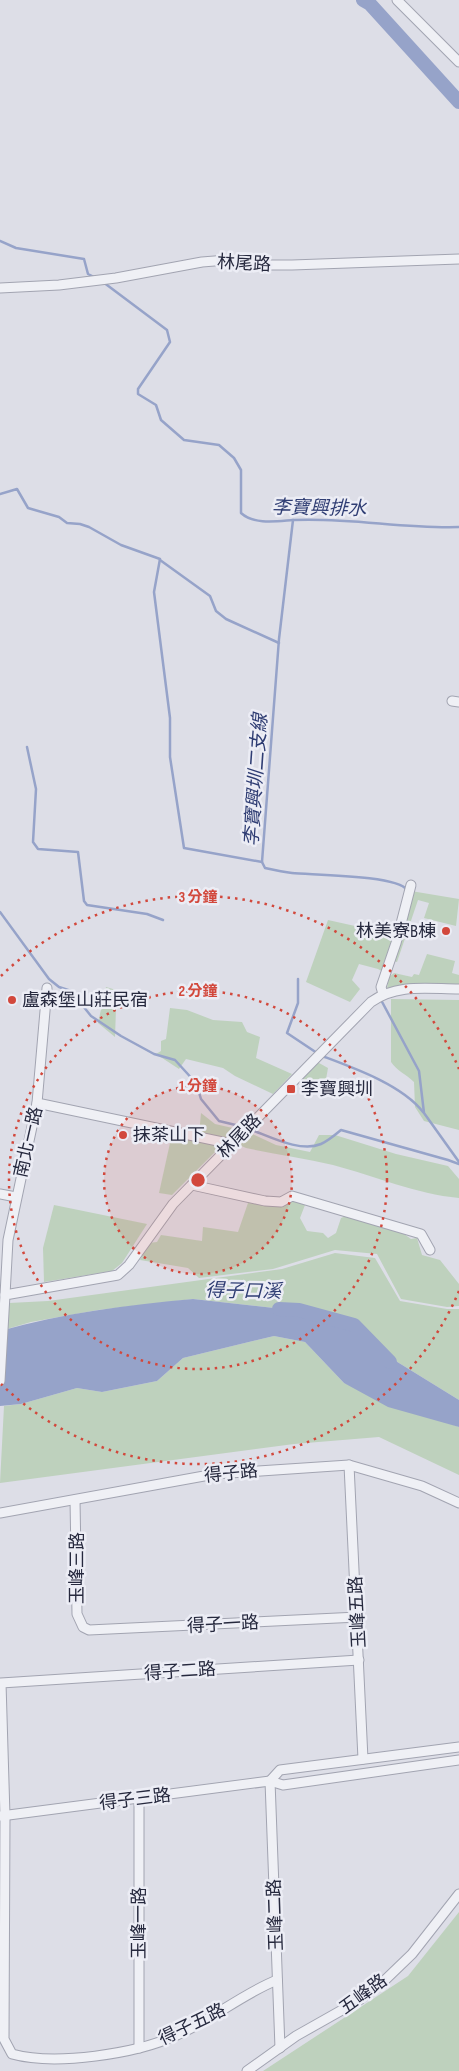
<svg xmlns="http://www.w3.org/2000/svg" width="459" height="2071" font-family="'Sofia Sans Condensed','Noto Sans TC',sans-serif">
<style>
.green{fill:#bed1bd}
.water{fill:#96a3c9}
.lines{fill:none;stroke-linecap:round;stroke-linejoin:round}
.stream{stroke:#96a3c9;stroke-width:2.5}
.river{stroke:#96a3c9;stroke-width:14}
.minor-casing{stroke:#a2a4b1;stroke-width:11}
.minor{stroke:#eff0f5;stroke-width:9}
.ring{fill:none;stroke:#d2483c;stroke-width:2.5;stroke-dasharray:2.5 5}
.poi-dot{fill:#d2483c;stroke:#ecedf5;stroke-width:2}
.labels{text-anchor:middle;stroke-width:5;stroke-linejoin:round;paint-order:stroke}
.street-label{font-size:18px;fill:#26293e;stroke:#ecedf5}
.poi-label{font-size:18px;fill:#26293e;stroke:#ecedf5;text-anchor:start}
.water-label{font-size:19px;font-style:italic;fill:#2f3d73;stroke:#ecedf5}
.centre{fill:#d2483c;stroke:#ecedf5;stroke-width:2.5}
.ring-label{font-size:15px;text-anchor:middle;font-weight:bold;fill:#d2483c;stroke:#ecedf5;stroke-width:5;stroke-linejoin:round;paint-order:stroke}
</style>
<rect width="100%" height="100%" fill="#dddee7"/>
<g class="green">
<path d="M 411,891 L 459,899 L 456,926 L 424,918 L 429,903 L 418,900 L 397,962 L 393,961 Z"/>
<path d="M 328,920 L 355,926 L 395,940 L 385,973 L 378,969 L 359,964 L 352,980 L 360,989 L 350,1002 L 306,982 Z"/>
<path d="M 427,954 L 455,961 L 452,973 L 459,975 L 459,987 L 387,988 L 389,977 L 394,973 L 412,977 L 414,974 L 419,975 Z"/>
<path d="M 106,987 L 130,994 L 127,1007 L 116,1009 L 115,1037 L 98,1023 Z"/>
<path d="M 391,999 L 459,1000 L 459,1130 L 424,1121 L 415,1107 L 414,1082 C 406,1074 397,1071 391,1062 Z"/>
<path d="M 170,1008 L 187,1010 L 213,1020 L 242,1022 L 247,1032 L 260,1037 L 256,1058 L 292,1074 L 273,1094 L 235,1076 L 223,1068 L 186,1059 L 179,1069 L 156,1054 L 161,1051 L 161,1041 L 166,1039 Z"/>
<path d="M 319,1063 L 328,1068 L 325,1085 L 298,1080 L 315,1064 Z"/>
<path d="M 201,1113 L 215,1124 L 237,1129 L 226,1141 L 199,1135 Z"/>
<path d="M 250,1133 L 276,1145 L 310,1152 L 319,1135 L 335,1135 L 396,1154 L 448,1166 L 459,1179 L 459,1198 C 416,1194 375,1176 333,1165 C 304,1158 274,1154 246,1148 L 237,1144 Z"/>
<path d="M 172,1134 L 197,1139 L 220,1147 L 172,1195 L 159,1193 Z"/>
<path d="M 293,1200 L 305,1205 L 300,1218 L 307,1231 L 323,1233 L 328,1238 L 336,1233 L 341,1218 L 346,1216 L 404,1234 L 411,1239 L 417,1238 L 422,1255 L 440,1260 L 459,1284 L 459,1306 L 447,1307 L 401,1299 L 377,1254 L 335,1250 L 273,1269 L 199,1278 L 188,1268 L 140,1260 L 149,1243 L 157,1242 L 161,1235 L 202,1241 L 203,1227 L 238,1232 L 248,1203 L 285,1205 Z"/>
<path d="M 54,1205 L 147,1224 L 122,1263 L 112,1271 L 44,1282 L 43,1248 Z"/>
<path d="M 335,1253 L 375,1258 L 400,1301 L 447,1309 L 459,1309 L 459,1400 L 386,1355 L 344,1325 L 301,1311 L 193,1299 L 98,1310 L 31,1322 L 7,1329 L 9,1303 L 48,1301 L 282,1269 Z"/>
<path d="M 274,1336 L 305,1342 L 344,1383 L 459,1427 L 459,1475 L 379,1437 L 294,1444 L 0,1483 L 4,1406 L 21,1404 L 77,1388 L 102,1392 L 157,1381 L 183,1358 Z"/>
<path d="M 459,1912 L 459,2071 L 263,2071 L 408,1976 Z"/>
</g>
<path class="water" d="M 193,1299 L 301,1311 L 344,1325 L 386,1355 L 459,1400 L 459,1427 L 388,1407 L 344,1383 L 305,1342 L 274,1336 L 183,1358 L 157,1381 L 102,1392 L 77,1388 L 21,1404 L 0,1406 L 0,1331 C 63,1313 128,1305 193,1299 Z"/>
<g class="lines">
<g class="stream">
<path d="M 0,241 L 16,248 L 84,259 L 88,274 L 94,277"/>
<path d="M 103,282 L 167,330 L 170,342 L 138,389 L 138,394 L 156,405 L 161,420 L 184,440 L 219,445 L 234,458 L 241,470 L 241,513 C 254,525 278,521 293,520 C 349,517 404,529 459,527"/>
<path d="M 0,494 L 17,489 L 28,508 L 59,517 L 67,523 L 80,524 L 89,527 L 121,545 L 160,559 L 154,592 L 170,718 L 170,757 L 184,848 L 262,862"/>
<path d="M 293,520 L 279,639 L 262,862 L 265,868 C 274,870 283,872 292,873 C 312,875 398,875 407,890"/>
<path d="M 160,560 L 210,596 L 216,611 L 226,619 L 279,643"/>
<path d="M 27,747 L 36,789 L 33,842 L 38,849 L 78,852 L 84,901 L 87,905 L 147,914 L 163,920"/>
<path d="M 0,912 L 49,979 L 59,987 L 71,991 L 91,1016 L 121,1036 L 154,1054 L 175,1060 L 196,1083 L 201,1099 L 219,1121 L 244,1127"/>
<path d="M 298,979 L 298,1003 L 287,1033 L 317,1053"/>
<path d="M 380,998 L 419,1071 L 424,1113 L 459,1162"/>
<path d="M 322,1056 C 354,1068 402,1085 423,1112"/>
<path d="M 249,1129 C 269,1136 300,1153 321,1144 C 328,1141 335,1135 341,1130 L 448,1160 L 459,1164"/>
<path d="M 230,1136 L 240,1126"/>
</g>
<g class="river">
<path d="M 363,0 L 370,4 L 459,102"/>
<path d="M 279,1309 L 299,1310 L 354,1325 L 390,1362"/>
</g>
<defs>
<g id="minor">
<path d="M 397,0 L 459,62"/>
<path d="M 0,288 L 59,285 L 116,278 L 202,262 L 227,260 L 255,265 L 292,265 L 459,259"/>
<path d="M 452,701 L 459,702"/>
<path d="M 383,994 L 381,987 L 396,943 L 411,885"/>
<path d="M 37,1103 L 232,1144"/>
<path d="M 192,1185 L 265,1201 L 281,1202 L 292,1196 L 421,1234 L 430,1250"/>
<path d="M 0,1194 L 16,1197"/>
<path d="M 5,1295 L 8,1240 L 37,1103 L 47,988"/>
<path d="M 0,1381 L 5,1295 L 118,1275 L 129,1265 L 173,1204 L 371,1002 C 397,983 429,989 459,989"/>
<path d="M 349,1465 L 363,1759"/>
<path d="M 75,1500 L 77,1614 L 83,1627 L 89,1630 L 358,1617"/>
<path d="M 0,1513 L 215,1474 L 349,1465 L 422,1486 L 459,1503"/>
<path d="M 270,1781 L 280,2048"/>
<path d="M 270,1781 L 280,1770 L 459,1747"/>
<path d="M 139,1798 L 139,2048"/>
<path d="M 1,1816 L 270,1781 L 283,1785 L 459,1760"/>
<path d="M 277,1980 C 242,1994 212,2020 177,2035 C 136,2054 55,2066 12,2054 L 4,2039 L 5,1816 L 1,1683 L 359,1660"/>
<path d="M 247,2071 L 296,2036 L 358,2001 L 385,1980 L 412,1954 L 459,1894"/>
</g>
</defs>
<use href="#minor" class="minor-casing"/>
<use href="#minor" class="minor"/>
</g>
<circle cx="198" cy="1180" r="94" fill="#d2483c" fill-opacity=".12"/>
<g class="ring">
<circle cx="198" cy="1180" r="94"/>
<circle cx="198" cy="1180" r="189"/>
<path d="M459 1291A283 283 0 0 1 1 1384M1 976A283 283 0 0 1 459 1069"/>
</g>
<g class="poi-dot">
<circle cx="446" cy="931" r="5"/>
<circle cx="12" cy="1000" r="5"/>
<rect x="286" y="1084" width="10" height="10" rx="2.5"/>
<circle cx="123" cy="1135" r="5"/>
</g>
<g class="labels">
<g class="street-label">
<text transform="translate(244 263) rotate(3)" y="6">林尾路</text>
<text transform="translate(239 1136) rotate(-46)" y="6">林尾路</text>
<text transform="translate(28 1142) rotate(-77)" y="6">南北一路</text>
<text transform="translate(231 1473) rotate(-6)" y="6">得子路</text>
<text transform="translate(77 1568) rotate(-90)" y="6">玉峰三路</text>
<text transform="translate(357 1612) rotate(-93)" y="6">玉峰五路</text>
<text transform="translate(223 1624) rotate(-3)" y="6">得子一路</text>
<text transform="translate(180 1671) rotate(-4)" y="6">得子二路</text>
<text transform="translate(135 1799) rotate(-7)" y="6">得子三路</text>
<text transform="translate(275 1915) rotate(-92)" y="6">玉峰二路</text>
<text transform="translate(139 1923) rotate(-90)" y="6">玉峰一路</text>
<text transform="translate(363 1994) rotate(-36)" y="6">五峰路</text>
<text transform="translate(192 2024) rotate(-26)" y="6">得子五路</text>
</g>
<g class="poi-label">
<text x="436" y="937" text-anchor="end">林美寮B棟</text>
<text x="22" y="1006">盧森堡山莊民宿</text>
<text x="301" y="1095">李寶興圳</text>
<text x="133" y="1141">抹茶山下</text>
</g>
<g class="water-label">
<text transform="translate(319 507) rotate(1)" y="7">李寶興排水</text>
<text transform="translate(255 780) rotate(-86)" y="7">李寶興圳二支線</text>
<text transform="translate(243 1290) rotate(1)" y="7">得子口溪</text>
</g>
</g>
<circle cx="198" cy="1180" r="8" class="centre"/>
<g class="ring-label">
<text x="198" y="902">3 分鐘</text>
<text x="198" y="996">2 分鐘</text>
<text x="198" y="1091">1 分鐘</text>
</g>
</svg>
